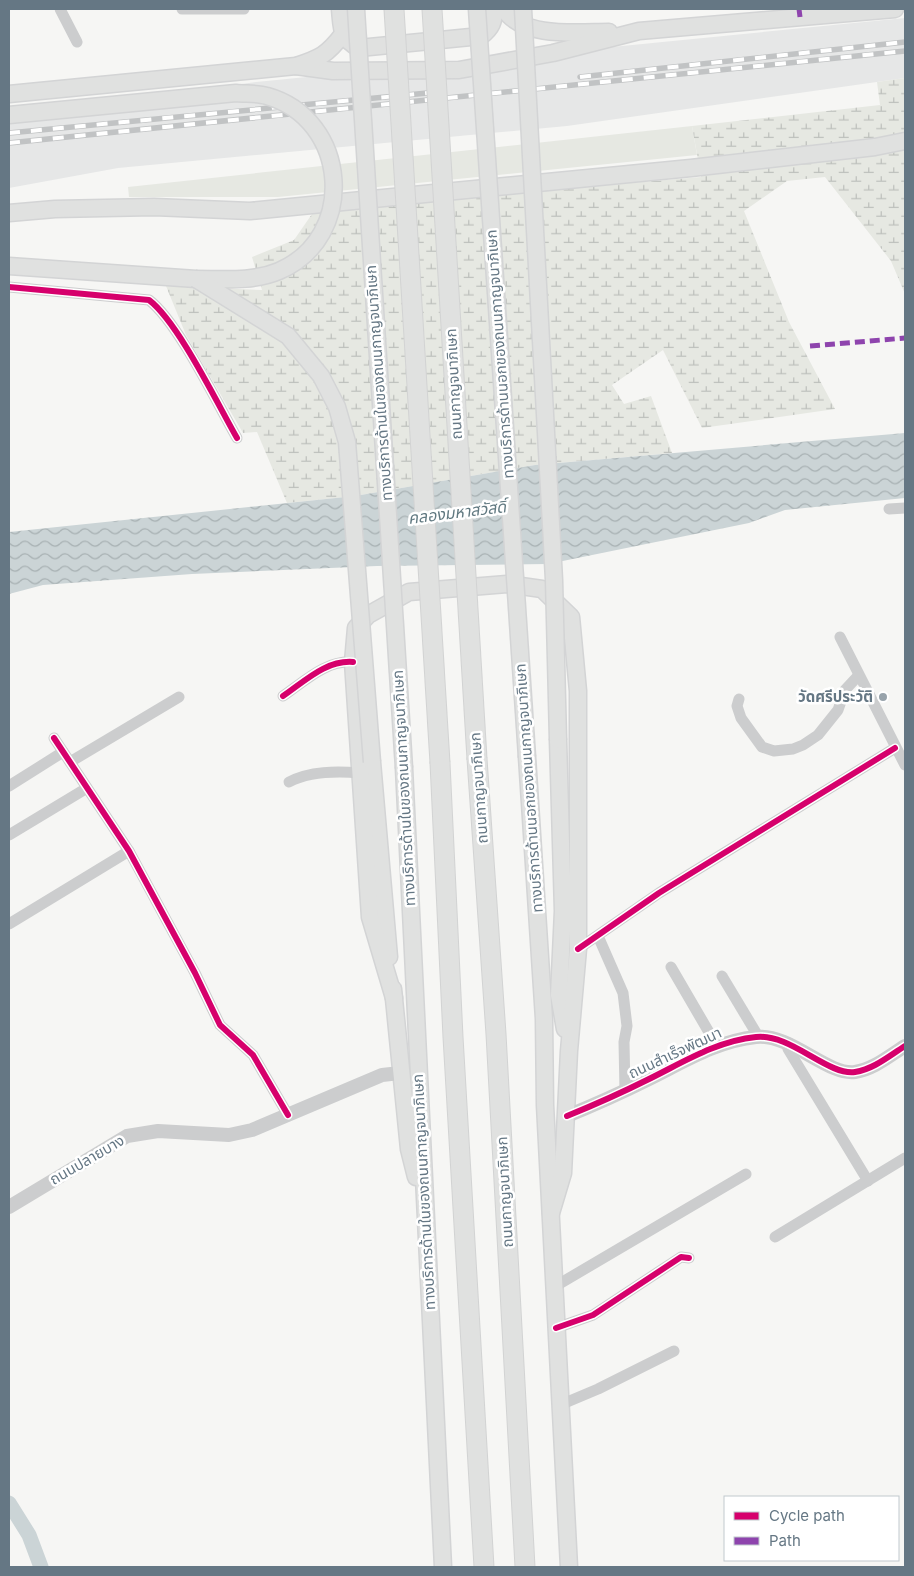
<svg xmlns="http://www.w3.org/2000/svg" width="914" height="1576" font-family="Inter,'Noto Sans Thai',sans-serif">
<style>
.built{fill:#e6e7e7}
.grass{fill:#e6e8e2}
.wetland{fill:url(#wetland-marsh)}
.water{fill:url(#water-waves)}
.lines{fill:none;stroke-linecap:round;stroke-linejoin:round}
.canal{stroke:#cbd4d6;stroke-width:15}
.secondary-casing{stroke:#d3d4d5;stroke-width:19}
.trunk-casing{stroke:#d2d3d3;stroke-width:21}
.minor{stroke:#cccdce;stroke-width:11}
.tertiary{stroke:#cccdce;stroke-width:14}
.secondary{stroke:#e0e1e0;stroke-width:16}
.trunk{stroke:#e0e1e0;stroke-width:19}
.rail-casing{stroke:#c1c3c4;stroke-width:5.5}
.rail{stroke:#fff;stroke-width:4;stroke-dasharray:11;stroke-linecap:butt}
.secondary-bridge-casing{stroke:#d3d4d5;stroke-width:19;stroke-linecap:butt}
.trunk-bridge-casing{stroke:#d2d3d3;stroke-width:21;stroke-linecap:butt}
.secondary-bridge{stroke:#e0e1e0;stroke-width:16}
.trunk-bridge{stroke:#e0e1e0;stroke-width:19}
.quiet{stroke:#8e44ad;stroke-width:5;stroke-dasharray:10 5;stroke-linecap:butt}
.cycleway-casing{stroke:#fff;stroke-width:9}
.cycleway{stroke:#d6006c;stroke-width:6}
.poi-dot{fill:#98a3ab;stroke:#fff;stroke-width:2}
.labels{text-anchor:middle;stroke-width:5;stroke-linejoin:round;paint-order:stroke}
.street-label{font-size:15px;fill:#657784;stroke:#fff}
.poi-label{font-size:15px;font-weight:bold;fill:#657784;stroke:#fff;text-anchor:end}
.water-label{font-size:16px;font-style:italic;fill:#617981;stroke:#fff}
</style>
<defs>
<pattern id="wetland-marsh" width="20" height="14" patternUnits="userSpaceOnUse" patternTransform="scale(1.25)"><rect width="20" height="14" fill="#e6e8e2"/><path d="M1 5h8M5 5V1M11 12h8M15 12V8" fill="none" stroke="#bec1bd"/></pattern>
<pattern id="water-waves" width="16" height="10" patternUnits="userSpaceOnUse" patternTransform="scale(1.25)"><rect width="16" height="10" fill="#cbd4d6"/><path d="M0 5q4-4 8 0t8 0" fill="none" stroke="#a8b1b3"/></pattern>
</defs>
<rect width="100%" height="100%" fill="#f6f6f4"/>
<path class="built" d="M 905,18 L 905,78 L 567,126 L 118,168 L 9,188 L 9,116 L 256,82 Z"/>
<path class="grass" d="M 692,126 L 697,155 L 278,197 L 129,197 L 128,187 Z"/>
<path class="wetland" d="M 905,78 L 905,294 L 891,261 L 825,177 L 787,181 L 744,211 L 789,322 L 835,409 L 702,428 L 663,350 L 612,385 L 624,404 L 651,396 L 672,453 L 535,465 L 355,496 L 287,503 L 257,432 L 243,433 L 186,335 L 166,286 L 262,290 L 252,257 L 294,240 L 312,214 L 344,207 L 701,177 L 692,126 L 880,105 L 877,82 Z"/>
<path class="water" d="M 905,433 L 905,498 L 785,510 L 749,523 L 548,564 L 377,566 L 192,574 L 43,585 L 9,594 L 9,532 L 355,496 L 535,465 Z"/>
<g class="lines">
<path class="canal" d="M 9,1503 L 29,1535 L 41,1567"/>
<defs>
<g id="secondary">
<path d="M 340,9 C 342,29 340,38 359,48 L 481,36 C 492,28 494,21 494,9"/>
<path d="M 504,9 C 523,39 579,32 609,32"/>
<path d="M 296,66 L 333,71 L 459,70 L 553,53 L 639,31 L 895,9"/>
<path d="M 9,94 L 296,66 C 320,58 327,55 343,34"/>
<path d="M 9,213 L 55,209 L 154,207 L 250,211 L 691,168 L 875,147 L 905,141"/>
<path d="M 9,266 L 196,279"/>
<path d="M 558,740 L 563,911 L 559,995 L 565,1029"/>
<path d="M 527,757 L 544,1019 L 545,1105 L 569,1567"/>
<path d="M 372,762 L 389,957"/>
<path d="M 404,768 L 443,1567"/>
<path d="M 393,989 L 409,1149 L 416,1177"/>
<path d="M 394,998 L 370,917 L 353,662 L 356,628 L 368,615 L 409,592 L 507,584 L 542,589 L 571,617 L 578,691 L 578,949 L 569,1051 L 563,1173 L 551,1213"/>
</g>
<g id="trunk">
<path d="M 477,759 L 496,1034 L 525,1567"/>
<path d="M 440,763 L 453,1037 L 484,1567"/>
</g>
</defs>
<use href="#secondary" class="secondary-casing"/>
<use href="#trunk" class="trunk-casing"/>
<g class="minor">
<path d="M 60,9 L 77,42"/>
<path d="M 182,9 L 244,9"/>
<path d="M 9,287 L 149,300 C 178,322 217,403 237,438"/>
<path d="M 889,509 L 905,508"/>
<path d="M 840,637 L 905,765"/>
<path d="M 283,696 C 305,681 326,660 353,662"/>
<path d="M 739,699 L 737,706 L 741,718 L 762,747 L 774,751 L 793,749 L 803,745 L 818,735 L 838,710 L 845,690 L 858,676"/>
<path d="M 54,738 L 129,851 L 195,973 L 220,1025 L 253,1055 L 288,1115"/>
<path d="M 70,762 L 179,697"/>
<path d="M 289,782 C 310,771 336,771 360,773"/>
<path d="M 9,786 L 63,752"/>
<path d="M 9,835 L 87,788"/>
<path d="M 9,924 L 129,851"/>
<path d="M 598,936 L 623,993 L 627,1026 L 624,1042 L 625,1091"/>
<path d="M 578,949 L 659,893 L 895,748"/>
<path d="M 671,967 L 717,1046"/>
<path d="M 722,976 L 758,1036"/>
<path d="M 789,1043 L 788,1049 L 868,1181"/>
<path d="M 775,1237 L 905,1158"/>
<path d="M 554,1287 L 746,1174"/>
<path d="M 556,1328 L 593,1315 L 681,1257 L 689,1258"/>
<path d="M 560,1405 L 598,1389 L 674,1351"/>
</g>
<g class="tertiary">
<path d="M 567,1116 C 594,1105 621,1093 647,1080 C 682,1063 716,1041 756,1037 C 790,1033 828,1076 855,1072 C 874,1069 889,1056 905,1046"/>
<path d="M 9,1207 L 127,1136 L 158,1131 L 229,1135 L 252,1130 L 382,1075 L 400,1073"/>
</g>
<use href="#secondary" class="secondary"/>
<use href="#trunk" class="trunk"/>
<defs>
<g id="rail">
<path d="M 580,77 L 905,42"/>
<path d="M 9,133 L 438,92"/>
<path d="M 9,143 L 905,51"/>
</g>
</defs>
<use href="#rail" class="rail-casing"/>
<use href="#rail" class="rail"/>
<defs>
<g id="secondary-bridge">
<path d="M 356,9 L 404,768"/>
<path d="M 477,9 L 527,757"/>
<path d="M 523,9 L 554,580 L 558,740"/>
<path d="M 9,115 L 236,93 C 246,94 258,93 267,96 C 349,119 358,237 279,271 C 253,282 224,279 196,279"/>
<path d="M 196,279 L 288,336 L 321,376 L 337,407 L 347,442 L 372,762"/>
</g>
<g id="trunk-bridge">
<path d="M 394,9 L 440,763"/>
<path d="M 432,9 L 477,759"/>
</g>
</defs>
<use href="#secondary-bridge" class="secondary-bridge-casing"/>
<use href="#trunk-bridge" class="trunk-bridge-casing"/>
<use href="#secondary-bridge" class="secondary-bridge"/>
<use href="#trunk-bridge" class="trunk-bridge"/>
<g class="quiet">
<path d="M 799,9 L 800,17"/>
<path d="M 810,346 L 905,338"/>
</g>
<defs>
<g id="cycleway">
<path d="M 9,287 L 149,300 C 178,322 217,403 237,438"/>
<path d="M 283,696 C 305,681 326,660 353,662"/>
<path d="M 54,738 L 129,851 L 195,973 L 220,1025 L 253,1055 L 288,1115"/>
<path d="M 578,949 L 659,893 L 895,748"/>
<path d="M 567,1116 C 594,1105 621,1093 647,1080 C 682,1063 716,1041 756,1037 C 790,1033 828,1076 855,1072 C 874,1069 889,1056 905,1046"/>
<path d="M 556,1328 L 593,1315 L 681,1257 L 689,1258"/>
</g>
</defs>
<use href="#cycleway" class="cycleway-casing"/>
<use href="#cycleway" class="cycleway"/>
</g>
<circle class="poi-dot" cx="883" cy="697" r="5"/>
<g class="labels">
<g class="street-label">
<text transform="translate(500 354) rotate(-94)" y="5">ทางบริการด้านนอกของถนนกาญจนาภิเษก</text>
<text transform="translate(379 383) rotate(-94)" y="5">ทางบริการด้านในของถนนกาญจนาภิเษก</text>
<text transform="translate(454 384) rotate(-93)" y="5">ถนนกาญจนาภิเษก</text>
<text transform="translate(404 788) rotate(-93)" y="5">ทางบริการด้านในของถนนกาญจนาภิเษก</text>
<text transform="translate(479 788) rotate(-94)" y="5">ถนนกาญจนาภิเษก</text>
<text transform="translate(529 788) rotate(-94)" y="5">ทางบริการด้านนอกของถนนกาญจนาภิเษก</text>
<text transform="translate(675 1053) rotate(-25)" y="5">ถนนสำเร็จพัฒนา</text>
<text transform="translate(87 1160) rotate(-30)" y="5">ถนนปลายบาง</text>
<text transform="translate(424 1192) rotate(-93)" y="5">ทางบริการด้านในของถนนกาญจนาภิเษก</text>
<text transform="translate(505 1192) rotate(-93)" y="5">ถนนกาญจนาภิเษก</text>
</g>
<g class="poi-label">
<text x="873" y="702">วัดศรีประวัติ</text>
</g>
<g class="water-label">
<text transform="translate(457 512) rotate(-7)" y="6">คลองมหาสวัสดิ์</text>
</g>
</g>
<rect width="914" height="1576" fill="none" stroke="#657784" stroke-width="20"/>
<rect x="724" y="1496" width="175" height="65" fill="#ffffff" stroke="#c1c9ce"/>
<rect x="734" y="1512" width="25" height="8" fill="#d6006c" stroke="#c1c9ce"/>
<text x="769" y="1521" font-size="15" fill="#657784">Cycle path</text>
<rect x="734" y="1537" width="25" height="8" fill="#8e44ad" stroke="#c1c9ce"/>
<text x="769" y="1546" font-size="15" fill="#657784">Path</text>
</svg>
